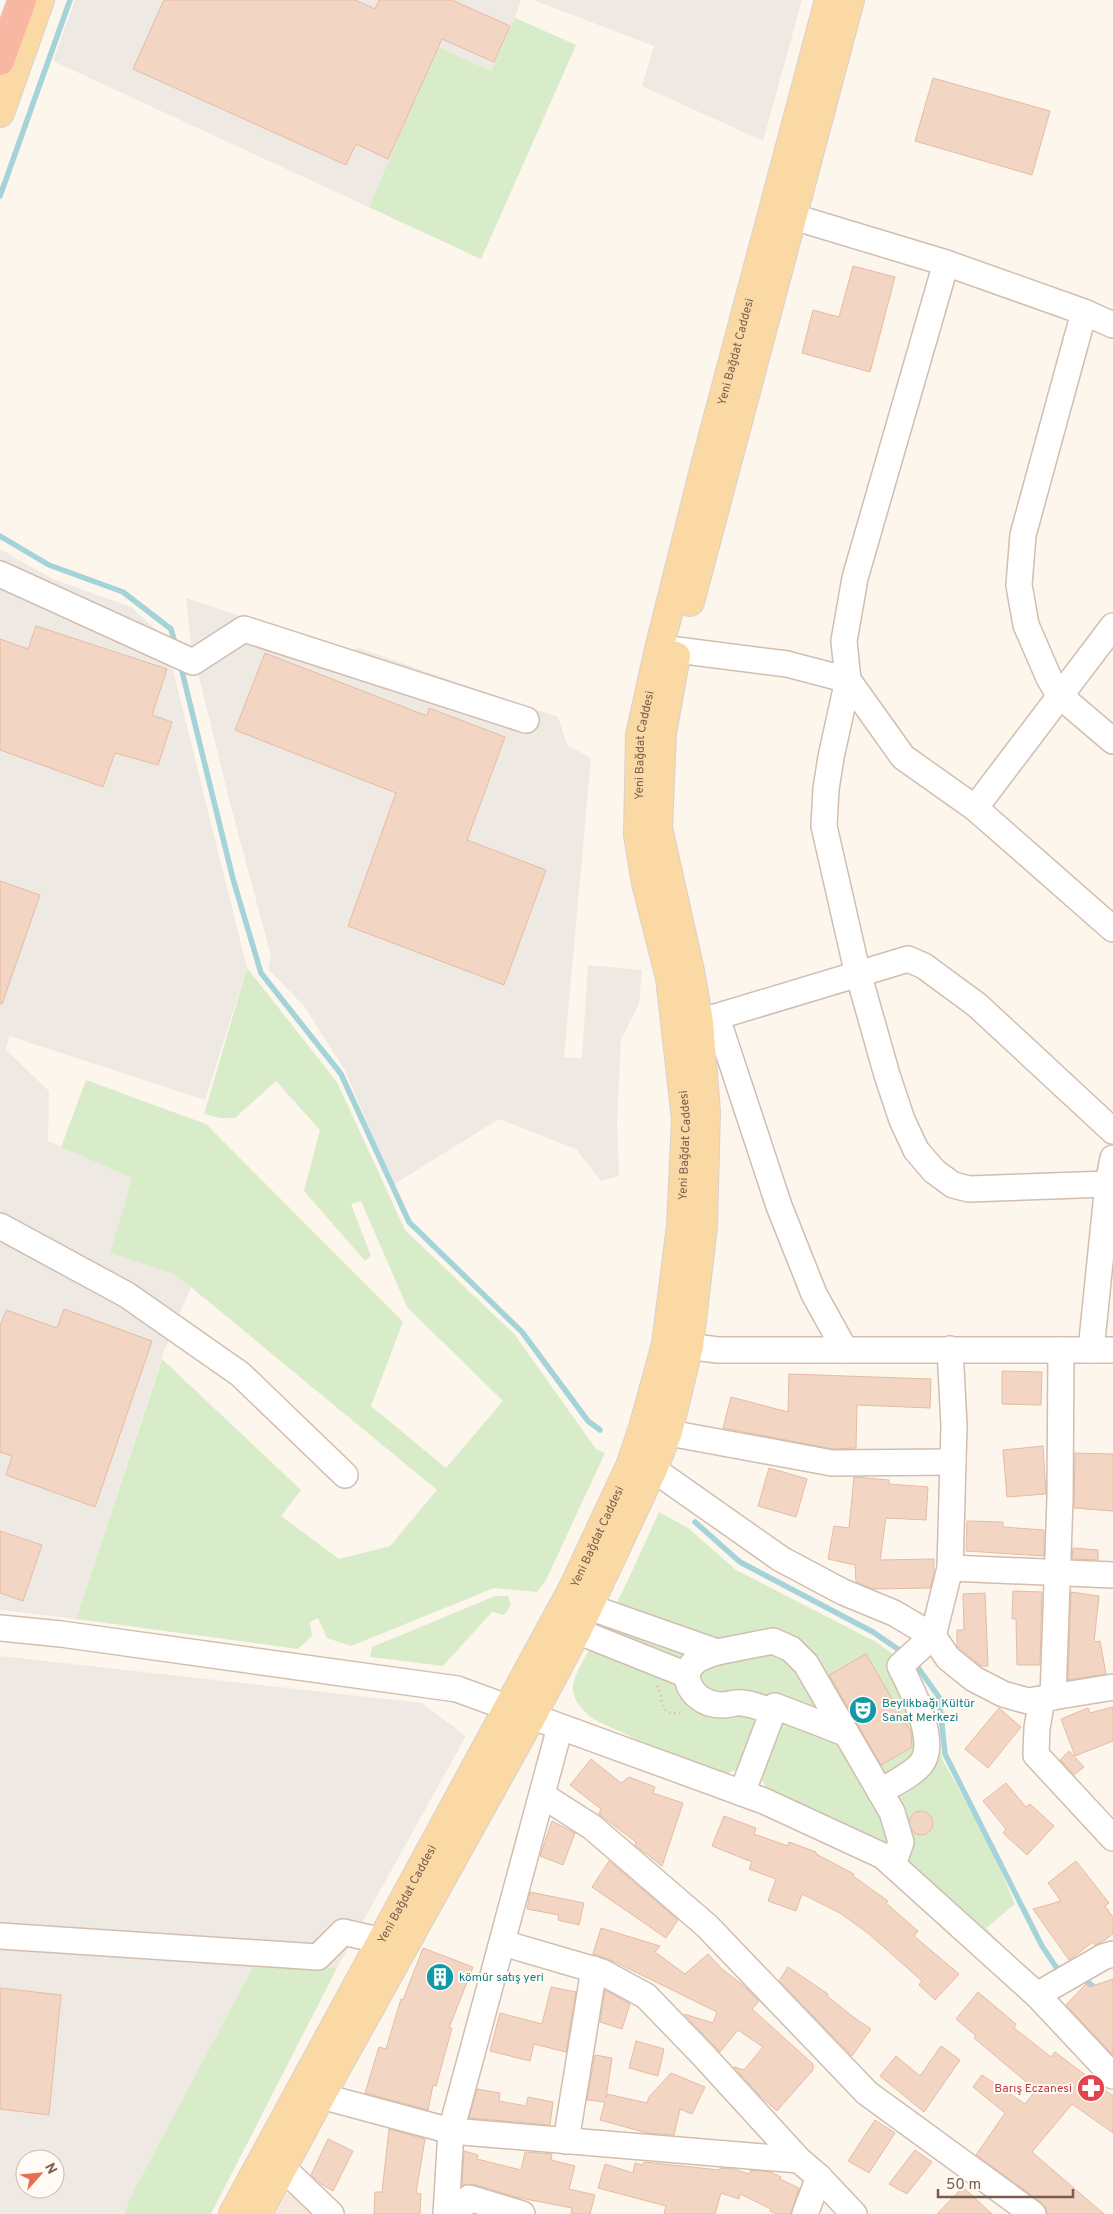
<svg xmlns="http://www.w3.org/2000/svg" width="1113" height="2214" font-family="Overpass,sans-serif">
<style>
.residential{fill:#f5e8da}
.industrial{fill:#efe9e4;fill-rule:evenodd}
.green{fill:#d8ecc9}
.lines{fill:none;stroke-linecap:round;stroke-linejoin:round}
.stream{stroke:#a5d3da;stroke-width:5.5}
.building{fill:#f3d5c3;stroke:#e6bba3}
.minor-casing{stroke:#d1beb0;stroke-width:28}
.major-casing{stroke:#dad1cd;stroke-width:30}
.highway-casing{stroke:#dad1cd;stroke-width:30}
.path{stroke:#d9b8a5;stroke-width:3;stroke-dasharray:1 4;stroke-linecap:butt}
.minor{stroke:#fff;stroke-width:25}
.major{stroke:#fbd9a5;stroke-width:28}
.highway{stroke:#f7b7a3;stroke-width:28}
.labels{text-anchor:middle;stroke-width:4;stroke-linejoin:round;paint-order:stroke}
.street-label{font-size:12px;fill:#7a5c4d;stroke:#fffaf3}
.culture-label{font-size:12px;fill:#0d838f;stroke:#fffaf3;text-anchor:start}
.health-label{font-size:12px;fill:#be3a42;stroke:#fffaf3;text-anchor:end}
</style>
<rect width="100%" height="100%" fill="#fdf6ec"/>
<path class="residential" d="M 289,2190 L 319,2214 L 276,2214 Z"/>
<g class="industrial">
<path d="M 75,0 L 521,0 L 515,18 L 576,45 L 481,259 L 53,61 Z"/>
<path d="M 533,0 L 802,0 L 763,141 L 642,86 L 654,46 Z"/>
<path d="M 0,549 L 53,579 L 131,607 L 165,638 L 247,968 L 205,1100 L 9,1036 L 6,1050 L 49,1091 L 48,1141 L 132,1178 L 110,1253 L 175,1273 L 191,1287 L 164,1351 L 76,1619 L 0,1610 Z"/>
<path d="M 186,598 L 346,651 L 358,648 L 558,717 L 567,745 L 591,758 L 564,1057 L 582,1058 L 588,965 L 642,970 L 639,1004 L 621,1040 L 617,1123 L 619,1176 L 601,1181 L 576,1149 L 499,1119 L 393,1185 L 345,1070 L 304,1006 L 268,969 L 271,956 L 229,799 L 191,644 Z"/>
<path d="M 0,1656 L 422,1703 L 466,1736 L 337,1968 L 255,1963 L 131,2196 L 124,2214 L 0,2214 ZM 25,2159 L 55,2159 L 55,2189 L 25,2189 Z"/>
</g>
<g class="green">
<path d="M 515,18 L 576,45 L 481,259 L 369,207 L 438,47 L 491,71 Z"/>
<path d="M 247,968 L 337,1082 L 405,1230 L 515,1335 L 596,1449 L 605,1453 L 546,1580 L 537,1592 L 494,1588 L 351,1646 L 327,1638 L 318,1618 L 310,1622 L 312,1636 L 298,1649 L 76,1619 L 162,1359 L 301,1490 L 281,1516 L 339,1559 L 390,1546 L 437,1490 L 175,1274 L 110,1253 L 132,1178 L 61,1147 L 86,1080 L 206,1124 L 403,1322 L 371,1406 L 446,1468 L 503,1401 L 407,1307 L 361,1201 L 351,1204 L 371,1256 L 365,1261 L 304,1191 L 320,1130 L 276,1081 L 235,1118 L 220,1118 L 204,1114 Z"/>
<path d="M 659,1512 L 688,1528 L 736,1570 L 876,1642 L 907,1664 L 932,1698 L 942,1759 L 988,1841 L 1015,1904 L 986,1928 L 1036,1981 L 965,1925 L 766,1790 C 763,1776 755,1773 743,1768 L 728,1773 L 722,1779 L 593,1719 C 583,1711 573,1701 573,1688 C 573,1670 601,1634 610,1616 C 628,1582 643,1547 659,1512 Z"/>
<path d="M 495,1596 L 508,1596 L 511,1605 L 504,1615 L 492,1612 L 443,1666 L 370,1657 L 372,1647 Z"/>
<path d="M 255,1963 L 337,1968 L 211,2214 L 124,2214 L 131,2196 Z"/>
</g>
<g class="lines">
<g class="stream">
<path d="M 0,196 L 70,0"/>
<path d="M 0,536 L 49,565 L 123,592 L 171,629 L 176,647"/>
<path d="M 180,663 L 233,879 L 261,973 L 341,1074 L 409,1222 L 522,1332 L 588,1421 L 600,1430"/>
<path d="M 695,1522 L 740,1562 L 873,1632 L 905,1654"/>
<path d="M 914,1662 L 939,1697 L 945,1754 L 1042,1946 L 1056,1967 L 1065,1971"/>
<path d="M 1080,1977 L 1086,1980 L 1097,1990"/>
</g>
</g>
<g class="building">
<path d="M 164,0 L 355,0 L 375,9 L 379,0 L 452,0 L 510,26 L 494,62 L 442,39 L 388,159 L 356,144 L 346,165 L 133,69 Z"/>
<path d="M 933,78 L 1050,111 L 1032,175 L 915,141 Z"/>
<path d="M 853,266 L 895,277 L 870,372 L 802,353 L 813,310 L 839,317 Z"/>
<path d="M 36,626 L 167,669 L 152,715 L 172,722 L 158,765 L 115,753 L 103,787 L 0,750 L 0,639 L 28,649 Z"/>
<path d="M 265,653 L 427,716 L 429,708 L 505,737 L 467,840 L 546,870 L 504,985 L 348,926 L 396,793 L 235,730 Z"/>
<path d="M 0,881 L 40,895 L 2,1004 L 0,1004 Z"/>
<path d="M 64,1309 L 152,1341 L 95,1507 L 6,1475 L 12,1456 L 0,1452 L 0,1326 L 6,1310 L 57,1328 Z"/>
<path d="M 1002,1371 L 1042,1372 L 1041,1405 L 1002,1404 Z"/>
<path d="M 789,1374 L 931,1379 L 930,1408 L 857,1405 L 856,1448 L 833,1449 L 723,1428 L 731,1397 L 788,1412 Z"/>
<path d="M 1043,1446 L 1046,1494 L 1007,1497 L 1003,1450 Z"/>
<path d="M 1075,1453 L 1113,1454 L 1113,1511 L 1074,1508 Z"/>
<path d="M 769,1468 L 807,1479 L 796,1517 L 758,1506 Z"/>
<path d="M 854,1477 L 889,1480 L 889,1484 L 928,1487 L 926,1520 L 886,1518 L 880,1560 L 934,1559 L 934,1574 L 930,1588 L 873,1589 L 856,1582 L 855,1565 L 828,1559 L 834,1526 L 849,1528 Z"/>
<path d="M 967,1521 L 1003,1522 L 1003,1527 L 1044,1530 L 1044,1556 L 966,1551 Z"/>
<path d="M 0,1531 L 42,1545 L 23,1601 L 0,1593 Z"/>
<path d="M 1073,1548 L 1098,1550 L 1098,1560 L 1072,1559 Z"/>
<path d="M 1013,1591 L 1042,1592 L 1040,1665 L 1017,1665 L 1016,1619 L 1012,1619 Z"/>
<path d="M 1071,1592 L 1099,1596 L 1094,1642 L 1100,1641 L 1106,1674 L 1068,1680 Z"/>
<path d="M 985,1593 L 988,1666 L 981,1666 L 957,1646 L 957,1630 L 964,1630 L 963,1594 Z"/>
<path d="M 866,1654 L 911,1732 L 912,1747 L 881,1765 L 829,1675 Z"/>
<path d="M 1113,1707 L 1113,1741 L 1075,1756 L 1061,1719 L 1088,1708 L 1090,1713 Z"/>
<path d="M 999,1708 L 1021,1727 L 988,1768 L 965,1749 Z"/>
<path d="M 1069,1751 L 1084,1767 L 1074,1775 L 1060,1760 Z"/>
<path d="M 591,1759 L 621,1783 L 629,1777 L 655,1787 L 653,1793 L 683,1803 L 662,1866 L 635,1845 L 636,1842 L 599,1814 L 601,1809 L 570,1785 Z"/>
<path d="M 1006,1783 L 1026,1807 L 1030,1804 L 1054,1826 L 1027,1855 L 1003,1833 L 1006,1829 L 983,1801 Z"/>
<circle cx="921" cy="1823" r="12"/>
<path d="M 724,1816 L 756,1828 L 754,1834 L 788,1846 L 789,1842 L 816,1852 L 816,1854 L 854,1874 L 853,1876 L 888,1901 L 886,1903 L 918,1931 L 914,1936 L 959,1974 L 935,2000 L 919,1985 L 922,1981 L 869,1934 L 840,1913 L 802,1894 L 796,1911 L 768,1901 L 776,1879 L 749,1869 L 752,1862 L 712,1846 Z"/>
<path d="M 552,1821 L 575,1833 L 563,1865 L 540,1856 Z"/>
<path d="M 609,1861 L 678,1920 L 666,1938 L 592,1887 Z"/>
<path d="M 1076,1861 L 1109,1903 L 1105,1906 L 1113,1917 L 1113,1934 L 1102,1942 L 1095,1945 L 1093,1942 L 1069,1960 L 1033,1909 L 1061,1901 L 1048,1883 Z"/>
<path d="M 530,1892 L 584,1903 L 579,1925 L 558,1920 L 559,1915 L 527,1909 Z"/>
<path d="M 601,1928 L 660,1946 L 655,1952 L 685,1974 L 708,1954 L 722,1969 L 743,1985 L 759,2001 L 752,2009 L 813,2064 L 813,2070 L 777,2111 L 759,2095 L 734,2067 L 744,2070 L 763,2047 L 738,2030 L 720,2052 L 684,2014 L 713,2023 L 717,2012 L 615,1962 L 593,1954 Z"/>
<path d="M 423,1948 L 473,1967 L 449,2028 L 452,2028 L 436,2086 L 433,2085 L 428,2110 L 365,2093 L 379,2047 L 386,2049 L 401,1999 L 403,2000 Z"/>
<path d="M 788,1967 L 828,1994 L 827,1996 L 852,2016 L 871,2029 L 852,2056 L 779,1981 Z"/>
<path d="M 1113,1979 L 1113,2055 L 1066,2005 L 1086,1984 L 1089,1987 Z"/>
<path d="M 551,1987 L 576,1992 L 566,2052 L 534,2044 L 530,2061 L 490,2051 L 500,2013 L 542,2024 Z"/>
<path d="M 0,1988 L 61,1995 L 49,2115 L 0,2109 Z"/>
<path d="M 605,1990 L 630,2004 L 622,2029 L 600,2022 Z"/>
<path d="M 978,1992 L 1016,2024 L 1014,2028 L 1051,2057 L 1055,2052 L 1113,2096 L 1113,2133 L 1072,2104 L 1032,2152 L 1104,2214 L 1047,2214 L 1046,2208 L 1041,2202 L 976,2155 L 1005,2113 L 973,2087 L 982,2075 L 1025,2104 L 1036,2090 L 974,2038 L 976,2036 L 956,2019 Z"/>
<path d="M 636,2041 L 664,2049 L 658,2076 L 629,2068 Z"/>
<path d="M 941,2046 L 960,2060 L 924,2112 L 880,2076 L 896,2056 L 920,2076 Z"/>
<path d="M 595,2055 L 612,2058 L 606,2098 L 607,2094 L 647,2103 L 649,2097 L 671,2073 L 705,2087 L 692,2114 L 680,2109 L 674,2135 L 647,2133 L 600,2120 L 605,2102 L 587,2100 Z"/>
<path d="M 477,2089 L 500,2093 L 499,2101 L 526,2106 L 528,2097 L 553,2102 L 550,2125 L 469,2118 Z"/>
<path d="M 875,2120 L 895,2133 L 869,2173 L 848,2161 Z"/>
<path d="M 389,2129 L 425,2139 L 416,2193 L 421,2194 L 420,2214 L 374,2214 L 375,2192 L 382,2192 Z"/>
<path d="M 328,2139 L 353,2151 L 333,2191 L 321,2184 L 311,2175 Z"/>
<path d="M 915,2150 L 932,2162 L 907,2194 L 889,2184 Z"/>
<path d="M 464,2151 L 478,2155 L 477,2159 L 521,2170 L 525,2152 L 552,2154 L 551,2160 L 575,2166 L 569,2189 L 595,2195 L 590,2214 L 571,2214 L 572,2208 L 515,2197 L 473,2184 L 462,2186 Z"/>
<path d="M 644,2162 L 720,2170 L 720,2168 L 734,2169 L 749,2174 L 751,2170 L 771,2172 L 781,2177 L 780,2179 L 799,2188 L 791,2214 L 777,2214 L 770,2211 L 771,2209 L 740,2194 L 739,2199 L 721,2193 L 715,2214 L 664,2214 L 666,2206 L 598,2188 L 605,2164 L 633,2173 L 635,2163 L 643,2165 Z"/>
<path d="M 963,2187 L 992,2214 L 937,2214 Z"/>
</g>
<g class="lines">
<defs>
<g id="minor">
<path d="M 774,211 L 946,263 L 1084,312 L 1113,325"/>
<path d="M 946,263 L 855,578 L 844,641 L 848,680 L 831,757 L 826,789 L 824,826 L 855,962 L 887,1075 L 902,1120 L 916,1150 L 934,1171 L 953,1185 L 969,1189 L 1108,1184"/>
<path d="M 1084,312 L 1023,535 L 1019,585 L 1026,625 L 1049,678 L 1059,695 L 1113,741"/>
<path d="M 0,574 L 193,662 L 244,629 L 526,720"/>
<path d="M 677,650 L 787,664 L 848,680 L 903,757 L 975,808 L 1113,929"/>
<path d="M 975,808 L 1113,626"/>
<path d="M 717,1018 L 779,1206 L 814,1294 L 845,1350"/>
<path d="M 699,1022 L 908,959 L 924,966 L 977,1005 L 1113,1131"/>
<path d="M 0,1226 L 127,1295 L 240,1374 L 345,1475"/>
<path d="M 669,1344 L 718,1350 L 1113,1350"/>
<path d="M 1091,1350 L 1108,1184 L 1113,1158"/>
<path d="M 648,1429 L 832,1463 L 953,1462"/>
<path d="M 653,1469 L 781,1559 L 843,1592 L 894,1613 L 933,1636 L 948,1658 L 974,1679 L 1003,1694 L 1028,1701 L 1113,1687"/>
<path d="M 950,1568 L 1113,1575"/>
<path d="M 589,1607 L 717,1652 L 773,1641 L 791,1649 L 806,1664 L 892,1812 L 901,1842 L 893,1865"/>
<path d="M 0,1628 L 61,1634 L 457,1689 L 764,1801 L 883,1856 L 1037,1995 L 1113,2076"/>
<path d="M 577,1631 L 687,1675 C 691,1659 703,1657 717,1652"/>
<path d="M 687,1675 C 688,1693 704,1705 722,1705 C 729,1705 736,1702 742,1703 C 753,1704 763,1708 773,1712"/>
<path d="M 1053,1697 L 1060,1499 L 1061,1350"/>
<path d="M 1042,1699 L 1037,1728 L 1036,1755 L 1113,1838"/>
<path d="M 880,1792 C 893,1783 911,1776 921,1764 C 939,1743 911,1687 900,1666 L 933,1636 L 950,1568 L 954,1425 L 950,1349"/>
<path d="M 742,1793 L 775,1706 L 845,1733"/>
<path d="M 542,1795 L 592,1827 L 707,1926 L 867,2093 L 1033,2214"/>
<path d="M 0,1936 L 318,1957 L 343,1932 L 383,1941"/>
<path d="M 503,1943 L 602,1972 L 646,1996 L 703,2055 L 799,2160 L 819,2177 L 854,2214"/>
<path d="M 1037,1995 L 1103,1957 L 1113,1954"/>
<path d="M 321,2096 L 451,2131 L 799,2160"/>
<path d="M 566,2141 L 594,1969"/>
<path d="M 283,2168 L 331,2214"/>
<path d="M 446,2214 L 451,2131 L 560,1727"/>
<path d="M 456,2214 L 469,2198 L 522,2214"/>
<path d="M 805,2214 L 819,2177"/>
</g>
<g id="major">
<path d="M 0,113 L 40,0"/>
<path d="M 690,602 L 850,0"/>
<path id="s1" d="M 233,2214 L 573,1588 L 630,1466 L 643,1428 L 666,1344 L 681,1226 L 686,1119 L 670,978 L 646,883 L 638,835 L 640,735 L 659,649 L 705,466 L 829,0"/>
<path d="M 258,2214 L 321,2096 L 532,1716 L 577,1631 L 653,1469 L 668,1432 L 689,1346 L 703,1226 L 706,1112 L 699,1022 L 690,971 L 658,828 L 662,733 L 676,656"/>
</g>
<path id="highway" d="M 0,61 L 22,0"/>
</defs>
<use href="#minor" class="minor-casing"/>
<use href="#major" class="major-casing"/>
<use href="#highway" class="highway-casing"/>
<path class="path" d="M 657,1686 C 665,1700 657,1717 684,1713"/>
<use href="#minor" class="minor"/>
<use href="#major" class="major"/>
<use href="#highway" class="highway"/>
</g>
<defs>
<symbol id="theatre-disc" viewBox="-11 -11 22 22"><circle r="9.5" fill="#0f9aa8" stroke="#fffaf3"/><path d="M-5-5.5Q0-4 5-5.5V0Q5 5 0 6Q-5 5-5 0ZM-3.3-2.5H-1v1.5H-3.3ZM1-2.5H3.3v1.5H1ZM-2.8 1Q0 5.5 2.8 1Z" fill="#fff"/></symbol>
<symbol id="building-disc" viewBox="-11 -11 22 22"><circle r="9.5" fill="#0f9aa8" stroke="#fffaf3"/><path d="M-4-6H4V6H1V3H-1V6H-4ZM-2.5-4.3h1.7v1.8h-1.7ZM.8-4.3h1.7v1.8H.8ZM-2.5-1h1.7V.8h-1.7ZM.8-1h1.7V.8H.8Z" fill="#fff"/></symbol>
<symbol id="pharmacy-disc" viewBox="-11 -11 22 22"><circle r="9.5" fill="#e0444e" stroke="#fffaf3"/><path d="M-2-6h4v4h4v4h-4v4h-4v-4h-4v-4h4Z" fill="#fff"/></symbol>
</defs>
<g fill-rule="evenodd">
<use href="#theatre-disc" x="847" y="1694" width="32" height="32"/>
<use href="#building-disc" x="424" y="1961" width="32" height="32"/>
<use href="#pharmacy-disc" x="1075" y="2072" width="32" height="32"/>
</g>
<g class="labels">
<g class="street-label">
<text dy="4" stroke="none"><textPath href="#s1" startOffset="1984">Yeni Bağdat Caddesi</textPath></text>
<text dy="4" stroke="none"><textPath href="#s1" startOffset="1579">Yeni Bağdat Caddesi</textPath></text>
<text dy="4" stroke="none"><textPath href="#s1" startOffset="1174">Yeni Bağdat Caddesi</textPath></text>
<text dy="4" stroke="none"><textPath href="#s1" startOffset="769">Yeni Bağdat Caddesi</textPath></text>
<text dy="4" stroke="none"><textPath href="#s1" startOffset="364">Yeni Bağdat Caddesi</textPath></text>
</g>
<g class="culture-label">
<text x="882" y="1707">Beylikbağı Kültür<tspan x="882" dy="14">Sanat Merkezi</tspan></text>
<text x="459" y="1981">kömür satış yeri</text>
</g>
<g class="health-label">
<text x="1072" y="2092">Barış Eczanesi</text>
</g>
</g>
<g transform="translate(40 2174) rotate(63)"><circle r="24" fill="#fffaf3" stroke="#cabbb1"/>
<path d="M0-4L9 19L0 12L-9 19Z" fill="#e76f51"/>
<text y="-8" font-size="14" font-weight="bold" text-anchor="middle" fill="#7a5c4d">N</text>
</g>
<path d="M938 2189v8h135v-8" fill="none" stroke="#7a5c4d" stroke-width="2.5"/>
<text x="946" y="2189" font-size="15" fill="#7a5c4d" stroke="#fffaf3" stroke-width="4" paint-order="stroke">50 m</text>
</svg>
